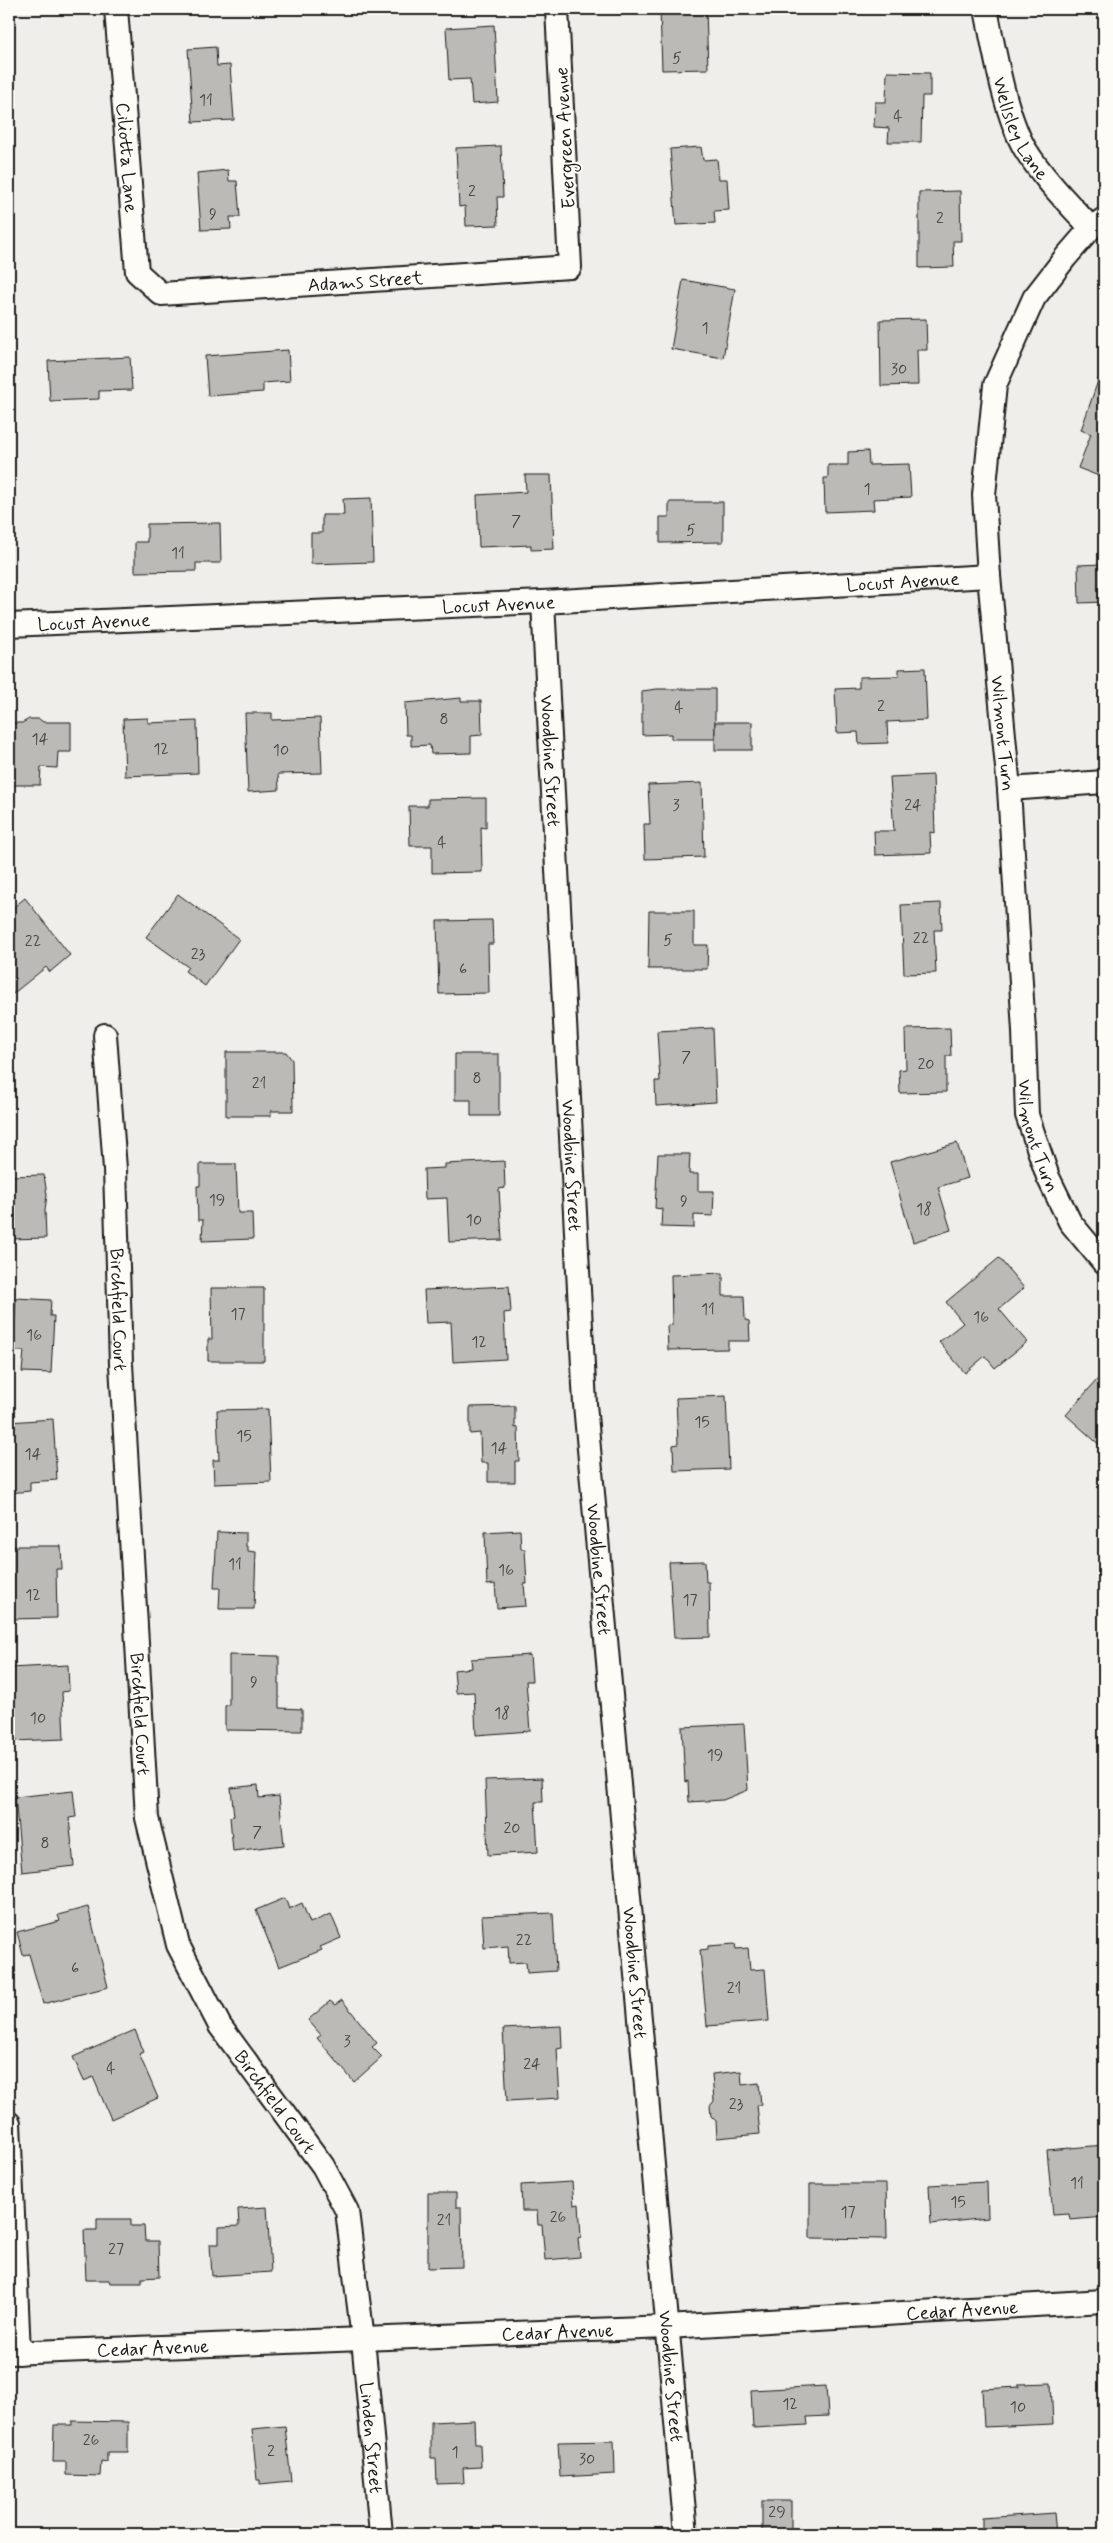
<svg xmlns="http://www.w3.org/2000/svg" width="1113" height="2543" font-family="Mynerve,sans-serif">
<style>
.building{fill:#bbbab6;stroke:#1c1c1c}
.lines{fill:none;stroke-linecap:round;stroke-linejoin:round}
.street-casing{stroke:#1c1c1c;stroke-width:26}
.street{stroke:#fdfcf7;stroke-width:22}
.labels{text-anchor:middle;stroke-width:4;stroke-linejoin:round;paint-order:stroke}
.number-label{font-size:16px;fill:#444442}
.street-label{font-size:19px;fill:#1c1c1c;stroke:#fdfcf7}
</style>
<rect width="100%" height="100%" fill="#f0eeea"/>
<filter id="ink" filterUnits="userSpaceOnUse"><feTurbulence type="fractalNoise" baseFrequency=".02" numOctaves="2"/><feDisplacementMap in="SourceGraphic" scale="10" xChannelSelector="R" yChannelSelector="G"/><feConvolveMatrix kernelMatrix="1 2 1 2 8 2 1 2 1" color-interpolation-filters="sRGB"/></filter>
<g filter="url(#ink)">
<g class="building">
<path d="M 660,9 L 706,9 L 708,69 L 662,70 Z"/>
<path d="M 494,25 L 498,102 L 472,104 L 470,79 L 449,80 L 446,28 Z"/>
<path d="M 216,47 L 217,66 L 230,65 L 234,120 L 193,122 L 188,49 Z"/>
<path d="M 887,72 L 930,73 L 930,96 L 922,96 L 921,142 L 888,142 L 889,128 L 874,127 L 875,102 L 886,102 Z"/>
<path d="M 501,146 L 503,197 L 497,197 L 498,225 L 466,226 L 465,206 L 459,207 L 456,148 Z"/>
<path d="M 701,147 L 703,160 L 717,159 L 719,179 L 727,179 L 729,210 L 714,211 L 715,223 L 676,225 L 670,149 Z"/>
<path d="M 228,170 L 229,181 L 237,181 L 240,217 L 230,217 L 231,229 L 201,230 L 197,173 Z"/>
<path d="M 960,191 L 961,241 L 953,241 L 954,267 L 919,268 L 919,192 Z"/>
<path d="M 683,280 L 735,289 L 723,358 L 671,349 Z"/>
<path d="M 926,319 L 927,350 L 917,350 L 918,385 L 881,386 L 880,320 Z"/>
<path d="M 288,350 L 290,381 L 263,383 L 263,392 L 208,396 L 205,356 Z"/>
<path d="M 130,357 L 132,390 L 99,391 L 99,399 L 50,401 L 48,361 Z"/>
<path d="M 1101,372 L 1104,372 L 1104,478 L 1078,468 L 1091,434 L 1081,430 Z"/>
<path d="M 868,451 L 869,465 L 909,464 L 911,497 L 873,499 L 874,510 L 825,512 L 824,478 L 828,478 L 828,465 L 848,465 L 848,452 Z"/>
<path d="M 525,475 L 551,475 L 554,549 L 531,550 L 531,545 L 479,547 L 477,495 L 526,492 Z"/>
<path d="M 371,498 L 373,562 L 311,564 L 311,533 L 322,533 L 322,515 L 344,515 L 343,499 Z"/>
<path d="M 669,502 L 723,502 L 723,542 L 660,543 L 660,517 L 669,517 Z"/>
<path d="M 220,523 L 221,563 L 196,563 L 196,571 L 135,572 L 135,542 L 147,542 L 147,524 Z"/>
<path d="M 1104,564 L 1104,602 L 1079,603 L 1078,565 Z"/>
<path d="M 925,668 L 927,720 L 887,722 L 888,743 L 859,744 L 858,732 L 837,733 L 835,689 L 859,688 L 859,677 L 899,676 L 899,669 Z"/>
<path d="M 657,689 L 715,689 L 715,739 L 671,739 L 671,734 L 642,735 L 642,691 Z"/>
<path d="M 461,698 L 461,701 L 481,701 L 482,735 L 471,736 L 471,753 L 431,754 L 430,745 L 411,746 L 411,735 L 406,735 L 405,703 Z"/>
<path d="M 245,713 L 272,713 L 272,720 L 320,718 L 322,773 L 278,774 L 279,790 L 248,792 Z"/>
<path d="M 148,718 L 148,723 L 197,721 L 198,773 L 125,776 L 123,719 Z"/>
<path d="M 29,719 L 39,719 L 43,722 L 71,722 L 71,752 L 58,752 L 57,768 L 41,767 L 40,785 L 13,785 L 14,765 L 9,765 L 9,723 L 22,723 Z"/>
<rect x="715" y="722" width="37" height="28"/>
<path d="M 933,775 L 935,833 L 930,832 L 931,853 L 875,855 L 874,831 L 894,831 L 890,777 Z"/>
<path d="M 702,783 L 704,857 L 645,859 L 644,824 L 650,824 L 648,785 Z"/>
<path d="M 486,798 L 486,828 L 481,827 L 482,872 L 432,873 L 432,846 L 410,846 L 409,806 L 428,806 L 428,799 Z"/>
<path d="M 178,894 L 239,939 L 205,986 L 185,971 L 188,967 L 146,937 Z"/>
<path d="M 25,898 L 70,955 L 50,972 L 46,967 L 9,997 L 9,911 Z"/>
<path d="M 941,903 L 942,930 L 934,930 L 936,973 L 904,974 L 901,905 Z"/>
<path d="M 649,911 L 694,911 L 694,945 L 708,945 L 707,969 L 648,969 Z"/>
<path d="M 492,920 L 493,944 L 488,944 L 489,993 L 439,994 L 437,921 Z"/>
<path d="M 713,1028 L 716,1102 L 656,1106 L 655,1081 L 660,1081 L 657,1031 Z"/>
<path d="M 950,1028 L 951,1056 L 946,1056 L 946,1092 L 900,1093 L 899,1070 L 906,1069 L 905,1029 Z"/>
<path d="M 226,1052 L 286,1052 L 292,1060 L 293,1111 L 271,1111 L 271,1116 L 226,1116 Z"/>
<path d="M 455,1054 L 499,1054 L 499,1116 L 471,1116 L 471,1100 L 455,1100 Z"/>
<path d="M 957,1143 L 968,1178 L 938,1187 L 951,1230 L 913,1242 L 890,1162 Z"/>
<path d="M 658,1154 L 690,1154 L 689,1174 L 698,1174 L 698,1191 L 714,1191 L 713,1216 L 694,1215 L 694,1228 L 661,1227 L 662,1209 L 655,1208 Z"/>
<path d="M 504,1161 L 505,1188 L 499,1189 L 502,1240 L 449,1242 L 447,1198 L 425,1199 L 424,1169 L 445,1168 L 445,1164 Z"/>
<path d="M 200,1164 L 236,1164 L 238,1213 L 252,1213 L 253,1239 L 202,1241 L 203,1220 L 198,1220 L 197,1186 L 200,1186 Z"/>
<path d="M 44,1175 L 47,1195 L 45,1210 L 46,1238 L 9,1239 L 9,1176 Z"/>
<path d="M 999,1258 L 1024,1288 L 999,1309 L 1027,1342 L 995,1368 L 985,1356 L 965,1373 L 939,1342 L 963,1323 L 946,1302 Z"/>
<path d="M 723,1273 L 723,1296 L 744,1296 L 745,1320 L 749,1321 L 750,1341 L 728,1341 L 728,1349 L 668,1350 L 667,1326 L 672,1325 L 671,1275 Z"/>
<path d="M 509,1286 L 511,1312 L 504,1313 L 506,1359 L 453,1362 L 451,1322 L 426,1323 L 424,1290 Z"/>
<path d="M 211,1288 L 264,1288 L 264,1361 L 208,1361 L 208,1339 L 212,1339 Z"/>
<path d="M 16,1298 L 51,1300 L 50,1316 L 54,1316 L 51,1373 L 22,1372 L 24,1351 L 13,1351 Z"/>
<path d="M 1104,1372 L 1104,1449 L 1066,1415 Z"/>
<path d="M 726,1396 L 729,1469 L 674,1471 L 673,1445 L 678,1444 L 676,1398 Z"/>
<path d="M 515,1406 L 515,1428 L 518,1427 L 519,1461 L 515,1461 L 515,1482 L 488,1482 L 488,1463 L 481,1463 L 480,1433 L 470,1434 L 470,1407 Z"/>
<path d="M 268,1409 L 271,1482 L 214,1484 L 213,1460 L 219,1460 L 217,1410 Z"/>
<path d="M 53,1419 L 57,1480 L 30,1482 L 30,1491 L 9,1493 L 9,1422 Z"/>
<path d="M 520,1530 L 521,1549 L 525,1549 L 527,1584 L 524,1584 L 526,1606 L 497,1608 L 495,1584 L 487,1585 L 485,1532 Z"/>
<path d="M 217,1532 L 246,1533 L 246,1547 L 248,1547 L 248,1551 L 256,1552 L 254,1609 L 219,1609 L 220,1588 L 214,1588 Z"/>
<path d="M 9,1546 L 61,1546 L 62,1569 L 56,1569 L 57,1618 L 9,1619 Z"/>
<path d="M 705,1561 L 706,1582 L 709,1582 L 710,1637 L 674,1638 L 669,1562 Z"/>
<path d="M 229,1655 L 279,1656 L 279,1708 L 302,1709 L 302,1731 L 225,1730 L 225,1706 L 229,1705 Z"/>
<path d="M 530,1655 L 532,1681 L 526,1681 L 530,1731 L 476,1735 L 474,1692 L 456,1693 L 454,1670 L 472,1668 L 471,1659 Z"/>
<path d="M 68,1665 L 69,1691 L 62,1692 L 64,1739 L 13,1741 L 9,1668 Z"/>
<path d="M 744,1724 L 748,1790 L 723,1800 L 689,1802 L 688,1781 L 685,1782 L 682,1727 Z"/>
<path d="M 542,1778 L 543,1802 L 535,1802 L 538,1852 L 488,1855 L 485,1780 Z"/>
<path d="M 258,1785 L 259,1798 L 279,1796 L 284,1845 L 233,1851 L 230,1817 L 234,1816 L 231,1788 Z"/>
<path d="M 73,1791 L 76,1817 L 69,1818 L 74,1866 L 22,1872 L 15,1797 Z"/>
<path d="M 285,1898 L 289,1909 L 302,1903 L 310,1923 L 331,1914 L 341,1938 L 320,1947 L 322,1950 L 279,1967 L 256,1910 Z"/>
<path d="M 88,1907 L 108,1987 L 43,2004 L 29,1954 L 23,1955 L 17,1932 L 60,1921 L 58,1915 Z"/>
<path d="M 553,1913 L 556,1971 L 527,1973 L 526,1962 L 509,1963 L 508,1946 L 484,1948 L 482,1916 Z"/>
<path d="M 735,1944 L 736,1949 L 748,1948 L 750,1970 L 765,1969 L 769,2021 L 707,2026 L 700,1950 L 708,1949 L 708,1946 Z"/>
<path d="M 342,2000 L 377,2043 L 372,2047 L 382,2057 L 354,2082 L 317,2038 L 321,2035 L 308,2020 L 330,2001 L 335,2005 Z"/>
<path d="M 561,2026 L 562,2048 L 557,2049 L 560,2098 L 507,2101 L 503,2029 Z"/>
<path d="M 135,2030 L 144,2052 L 139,2054 L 158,2098 L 111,2119 L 93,2077 L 84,2081 L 73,2057 Z"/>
<path d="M 741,2071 L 742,2085 L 759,2083 L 761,2105 L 757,2105 L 760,2134 L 717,2138 L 716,2121 L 711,2116 L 710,2106 L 714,2101 L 712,2074 Z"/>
<path d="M 1104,2145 L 1104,2217 L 1070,2220 L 1069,2214 L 1053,2215 L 1047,2150 Z"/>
<path d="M 572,2182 L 574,2205 L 579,2204 L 581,2237 L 578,2238 L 580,2257 L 545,2260 L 542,2225 L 538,2225 L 537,2211 L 522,2211 L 521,2185 Z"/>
<path d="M 987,2182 L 988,2218 L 931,2224 L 929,2185 Z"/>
<path d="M 810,2184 L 886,2184 L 887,2239 L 810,2238 Z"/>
<path d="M 428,2193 L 456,2193 L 456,2207 L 461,2207 L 462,2267 L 428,2268 Z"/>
<path d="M 267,2207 L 271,2272 L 212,2276 L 210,2244 L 219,2244 L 219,2227 L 239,2226 L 238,2209 Z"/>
<path d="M 97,2219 L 131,2219 L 131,2226 L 144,2226 L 145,2241 L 158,2241 L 159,2277 L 142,2278 L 142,2283 L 110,2283 L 109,2280 L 86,2280 L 84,2230 L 97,2230 Z"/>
<path d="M 1051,2383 L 1053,2424 L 984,2427 L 982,2389 L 1019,2387 L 1019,2384 Z"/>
<path d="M 826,2386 L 828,2416 L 807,2417 L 808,2425 L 753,2428 L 751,2390 Z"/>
<path d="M 474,2420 L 475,2444 L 480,2444 L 481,2467 L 463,2468 L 464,2483 L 437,2484 L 436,2458 L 431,2458 L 431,2422 Z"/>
<path d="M 72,2421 L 128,2422 L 128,2452 L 107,2452 L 107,2462 L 101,2461 L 100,2476 L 66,2475 L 66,2462 L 53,2462 L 54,2425 L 72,2425 Z"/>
<path d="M 285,2426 L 291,2481 L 260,2484 L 260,2480 L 257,2480 L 252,2429 Z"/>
<path d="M 614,2441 L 615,2474 L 560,2477 L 558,2442 Z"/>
<rect x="762" y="2501" width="29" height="33"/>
<path d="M 1054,2513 L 1056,2534 L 982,2534 L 982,2518 Z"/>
</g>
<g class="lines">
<defs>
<g id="street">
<path id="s1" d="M 116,9 L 137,272 L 161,294 L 570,267 L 557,9"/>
<path id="s2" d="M 986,9 C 994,49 1005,115 1025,149 C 1043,178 1068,203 1091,228"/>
<path id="s3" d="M 1104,219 L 1091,228 L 1065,258 L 1034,298 L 995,385 L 984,495 L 989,576 L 1009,789 L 1024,1031 L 1027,1115 L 1048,1177 L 1070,1222 L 1104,1263"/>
<path id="s4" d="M 543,602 L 585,1404 L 686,2534"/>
<path id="s5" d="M 9,625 L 543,602 L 989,576"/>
<path d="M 1009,789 L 1104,782"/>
<path id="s6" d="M 105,1035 L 115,1169 L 121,1364 L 147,1818 L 178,1945 L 220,2026 L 323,2166 L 347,2211 L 363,2339 L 381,2534"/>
<path d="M 9,2123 L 19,2353"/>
<path id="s7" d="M 9,2353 L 667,2327 L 1104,2301"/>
</g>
</defs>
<use href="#street" class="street-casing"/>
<use href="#street" class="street"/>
</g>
</g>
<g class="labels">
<g class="number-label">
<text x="677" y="63">5</text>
<text x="206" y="105">11</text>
<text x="898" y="121">4</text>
<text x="472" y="196">2</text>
<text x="213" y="219">9</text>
<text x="940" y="223">2</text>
<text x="705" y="333">1</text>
<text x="899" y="374">30</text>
<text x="867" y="494">1</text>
<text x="516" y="526">7</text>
<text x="691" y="535">5</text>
<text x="178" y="558">11</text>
<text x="881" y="711">2</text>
<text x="679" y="712">4</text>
<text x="444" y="724">8</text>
<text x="40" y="744">14</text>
<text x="161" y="754">12</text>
<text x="281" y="755">10</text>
<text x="676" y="810">3</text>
<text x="913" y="810">24</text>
<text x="442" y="847">4</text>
<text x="921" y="943">22</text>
<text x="668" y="945">5</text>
<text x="33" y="946">22</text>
<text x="198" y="959">23</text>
<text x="463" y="974">6</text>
<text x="686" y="1062">7</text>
<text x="926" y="1069">20</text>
<text x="477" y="1083">8</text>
<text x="259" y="1088">21</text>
<text x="217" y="1205">19</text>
<text x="684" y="1206">9</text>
<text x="924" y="1214">18</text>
<text x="474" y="1225">10</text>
<text x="708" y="1314">11</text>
<text x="238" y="1319">17</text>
<text x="981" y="1322">16</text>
<text x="34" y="1340">16</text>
<text x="479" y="1347">12</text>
<text x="702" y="1427">15</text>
<text x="244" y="1441">15</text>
<text x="499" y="1453">14</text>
<text x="33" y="1459">14</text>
<text x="235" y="1569">11</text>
<text x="506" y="1575">16</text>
<text x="33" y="1600">12</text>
<text x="690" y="1605">17</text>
<text x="254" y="1687">9</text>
<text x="502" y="1718">18</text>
<text x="38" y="1723">10</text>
<text x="715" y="1760">19</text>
<text x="512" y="1833">20</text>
<text x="257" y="1837">7</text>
<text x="45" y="1848">8</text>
<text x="524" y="1945">22</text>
<text x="75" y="1973">6</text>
<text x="734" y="1993">21</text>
<text x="347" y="2046">3</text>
<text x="532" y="2069">24</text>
<text x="111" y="2073">4</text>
<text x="736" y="2109">23</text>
<text x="1077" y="2188">11</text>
<text x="958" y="2207">15</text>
<text x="848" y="2217">17</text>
<text x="558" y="2222">26</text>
<text x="444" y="2225">21</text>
<text x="116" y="2254">27</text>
<text x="790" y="2409">12</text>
<text x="1018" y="2412">10</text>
<text x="91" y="2445">26</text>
<text x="271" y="2456">2</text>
<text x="455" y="2457">1</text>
<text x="587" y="2464">30</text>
<text x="777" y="2517">29</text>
</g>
<g class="street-label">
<text dy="7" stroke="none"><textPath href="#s2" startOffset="125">Wellsley Lane</textPath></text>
<text transform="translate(564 138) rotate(-93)" y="7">Evergreen Avenue</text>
<text dy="7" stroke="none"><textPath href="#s1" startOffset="149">Ciliotta Lane</textPath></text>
<text dy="7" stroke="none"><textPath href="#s1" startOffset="501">Adams Street</textPath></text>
<text dy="7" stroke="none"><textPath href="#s5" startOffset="895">Locust Avenue</textPath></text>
<text dy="7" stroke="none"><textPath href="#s5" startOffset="490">Locust Avenue</textPath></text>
<text dy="7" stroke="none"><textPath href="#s5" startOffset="85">Locust Avenue</textPath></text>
<text dy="7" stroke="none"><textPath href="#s3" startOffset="551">Wilmont Turn</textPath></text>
<text dy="7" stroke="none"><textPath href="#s4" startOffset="159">Woodbine Street</textPath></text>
<text dy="7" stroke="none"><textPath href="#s3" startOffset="956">Wilmont Turn</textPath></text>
<text dy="7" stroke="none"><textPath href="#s4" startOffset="564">Woodbine Street</textPath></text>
<text dy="7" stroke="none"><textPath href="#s6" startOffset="275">Birchfield Court</textPath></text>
<text dy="7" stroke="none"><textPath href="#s4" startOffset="969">Woodbine Street</textPath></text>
<text dy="7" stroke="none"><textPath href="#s6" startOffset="680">Birchfield Court</textPath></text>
<text dy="7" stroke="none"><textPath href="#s4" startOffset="1374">Woodbine Street</textPath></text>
<text dy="7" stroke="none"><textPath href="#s6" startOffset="1100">Birchfield Court</textPath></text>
<text dy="7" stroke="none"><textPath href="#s7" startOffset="954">Cedar Avenue</textPath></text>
<text dy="7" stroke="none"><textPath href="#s7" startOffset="549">Cedar Avenue</textPath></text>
<text dy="7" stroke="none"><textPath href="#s7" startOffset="144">Cedar Avenue</textPath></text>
<text dy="7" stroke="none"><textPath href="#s4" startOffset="1779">Woodbine Street</textPath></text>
<text dy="7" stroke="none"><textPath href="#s6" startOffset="1459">Linden Street</textPath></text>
</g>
</g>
<rect width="1113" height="2543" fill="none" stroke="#fdfcf7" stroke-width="30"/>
<rect x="15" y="15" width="1083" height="2513" fill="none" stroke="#1c1c1c" stroke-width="2" filter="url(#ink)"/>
</svg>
